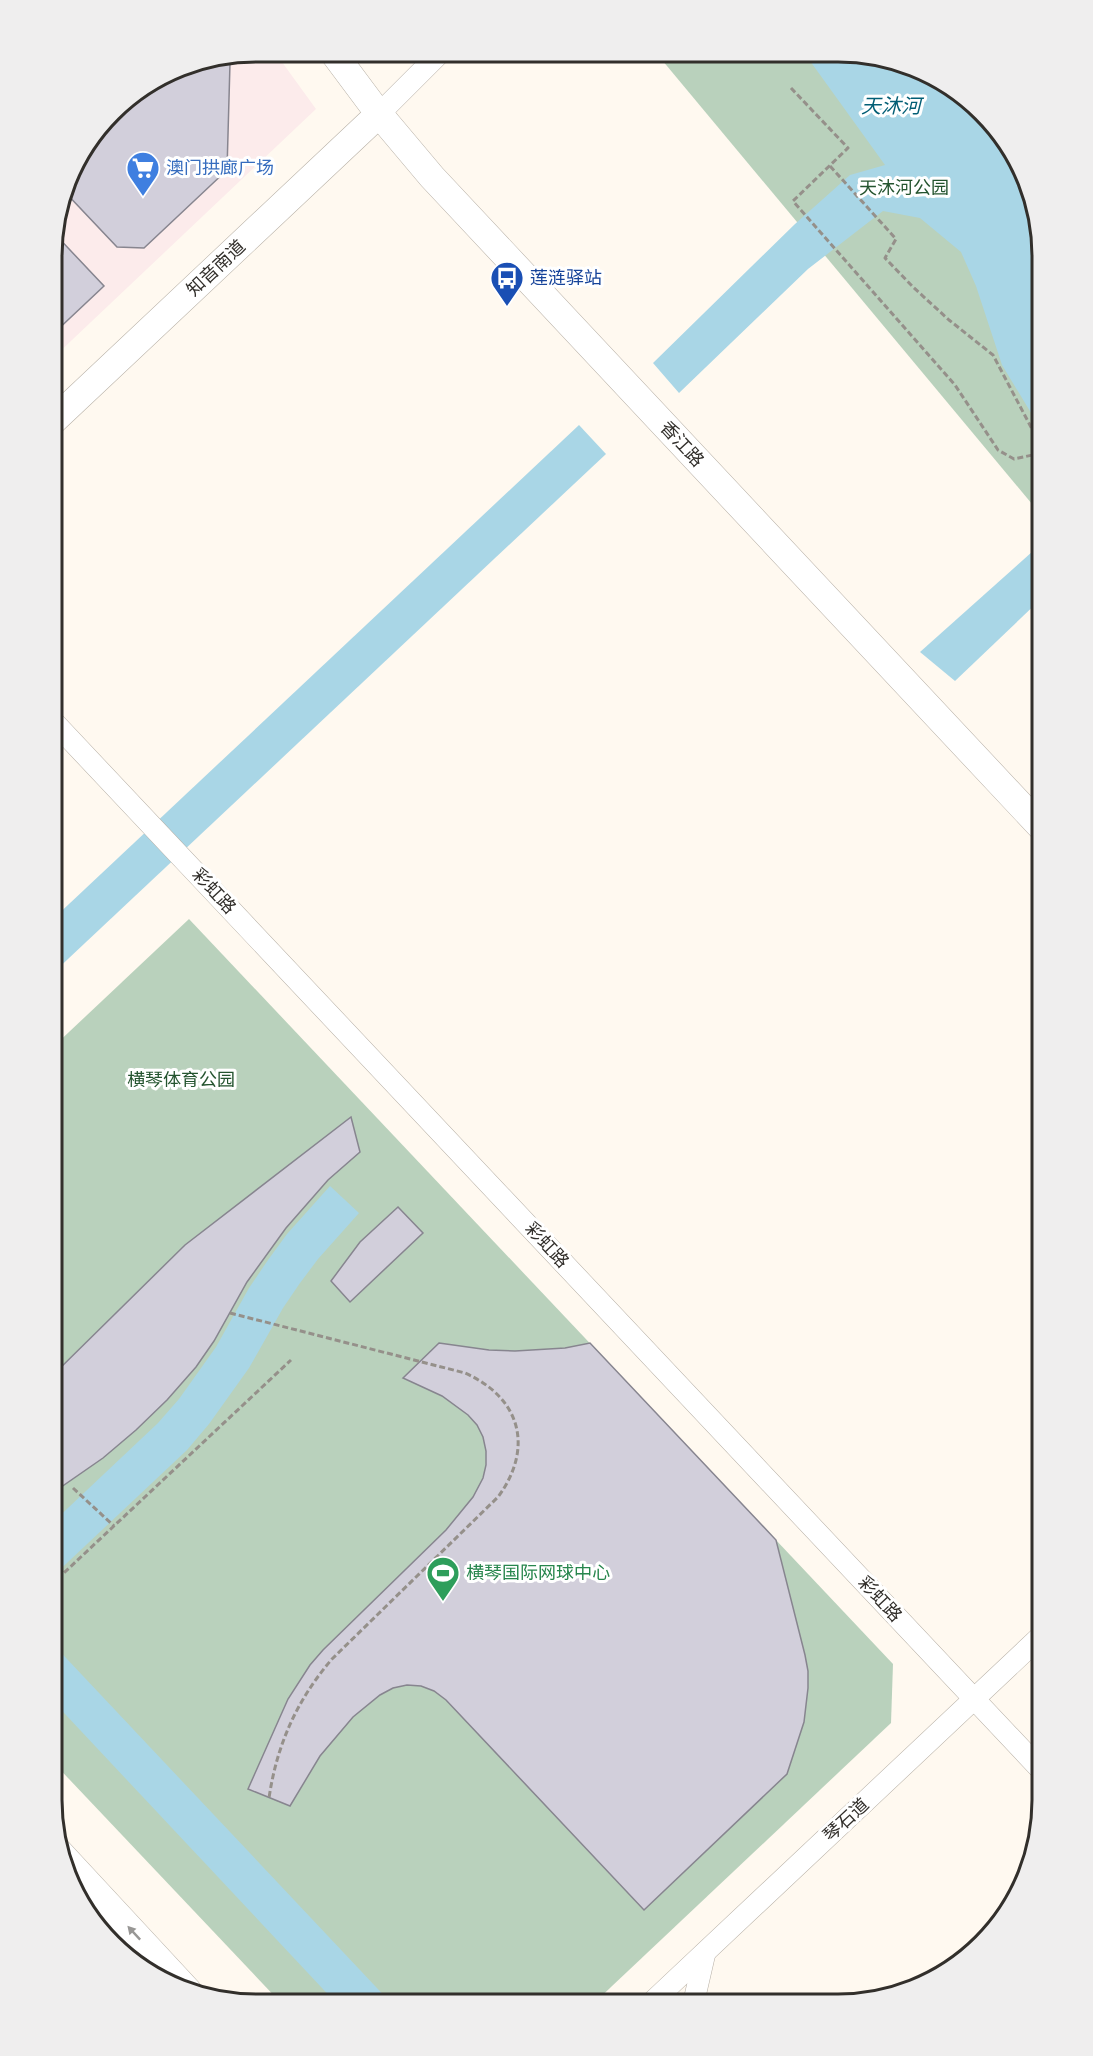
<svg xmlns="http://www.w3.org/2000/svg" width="1093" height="2056" font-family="Ubuntu,'Noto Sans SC',sans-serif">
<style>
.commercial{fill:#fcebeb}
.green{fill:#b9d1bc}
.water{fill:#a9d6e6}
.building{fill:#d2cfdb;stroke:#87858f;stroke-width:1.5}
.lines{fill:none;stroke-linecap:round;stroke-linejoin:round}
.minor-casing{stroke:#b7b0a6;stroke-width:22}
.major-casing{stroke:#b7b0a6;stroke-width:28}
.path{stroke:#95908a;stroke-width:3;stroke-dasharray:6 3;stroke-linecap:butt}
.minor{stroke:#fff;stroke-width:21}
.major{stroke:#fff;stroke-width:27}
.oneway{fill:#989795}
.labels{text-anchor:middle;stroke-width:6;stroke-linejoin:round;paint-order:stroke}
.shop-label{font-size:18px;fill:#366cbe;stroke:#fff;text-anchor:start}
.park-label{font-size:18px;fill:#24542f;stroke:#fff}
.street-label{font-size:18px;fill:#322f2b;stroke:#fff}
.transit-label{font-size:18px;fill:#164399;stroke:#fff;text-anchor:start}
.leisure-label{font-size:18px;fill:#27864d;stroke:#fff;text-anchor:start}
.water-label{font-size:20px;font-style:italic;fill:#025e75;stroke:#fff}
.rim{fill:none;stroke:#322f2b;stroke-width:3}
</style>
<rect width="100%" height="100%" fill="#fff9f0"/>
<path class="commercial" d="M 255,51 L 274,51 L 316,109 L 53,358 L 53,229 L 72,165 L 120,102 L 178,66 Z"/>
<g class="green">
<path d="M 657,54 L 877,55 L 972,102 L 1031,190 L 1042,256 L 1042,516 Z"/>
<path d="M 189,919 L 893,1664 L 891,1723 L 593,2004 L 281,2003 L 51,1760 L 52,1048 Z"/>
</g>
<g class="water">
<path d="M 805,54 L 877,55 L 972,102 L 1031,190 L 1042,256 L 1042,431 L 1002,365 L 976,286 L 961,252 L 920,218 L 883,211 L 808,269 L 679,393 L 653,363 L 795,224 L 850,175 L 885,165 Z"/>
<path d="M 579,425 L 606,454 L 52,974 L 52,920 Z"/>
<path d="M 1042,543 L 1042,598 L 955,681 L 920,652 Z"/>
<path d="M 330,1186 L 359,1213 L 318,1259 L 300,1283 L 283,1308 L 249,1368 L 209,1424 L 187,1450 L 51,1578 L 51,1524 L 158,1423 L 179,1399 L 216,1347 L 249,1288 L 268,1260 L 287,1234 Z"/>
<path d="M 51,1642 L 392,2004 L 337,2004 L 51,1699 Z"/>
</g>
<g class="building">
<path d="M 225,57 L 230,63 L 227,170 L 144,248 L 117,247 L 64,191 L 72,165 L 114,111 L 128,97 L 178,66 Z"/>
<path d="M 53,232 L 104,286 L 53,334 Z"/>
<path d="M 351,1117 L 360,1152 L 328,1180 L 286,1228 L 247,1282 L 214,1341 L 196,1367 L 167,1400 L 136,1430 L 103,1458 L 51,1494 L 51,1377 L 185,1245 Z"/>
<path d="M 398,1207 L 423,1233 L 350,1302 L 331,1281 L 360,1242 Z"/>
<path d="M 439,1343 L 489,1350 L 515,1351 L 565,1348 L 590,1343 L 776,1540 L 805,1655 L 808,1671 L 808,1688 L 804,1722 L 787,1774 L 644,1910 L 446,1700 L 434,1691 L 421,1686 L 407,1685 L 393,1688 L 380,1695 L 353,1717 L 320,1756 L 290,1806 L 248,1789 L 288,1699 L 310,1665 L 323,1650 L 446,1530 L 473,1497 L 483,1478 L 486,1465 L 486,1451 L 483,1437 L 477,1425 L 468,1415 L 442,1396 L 403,1378 Z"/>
</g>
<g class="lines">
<defs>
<g id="minor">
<path d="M 379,114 L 441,52"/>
<path d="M 52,720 L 1042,1771"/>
<path d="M 650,2004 L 1042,1635"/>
<path d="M 693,2005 L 705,1953"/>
</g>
<g id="major">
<path d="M 332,51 L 379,114 L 432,177 L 1042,828"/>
<path d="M 53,421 L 379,114"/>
<path d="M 59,1852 L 188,1991"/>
</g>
</defs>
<use href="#minor" class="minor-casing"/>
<use href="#major" class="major-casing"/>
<g class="path">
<path d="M 791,88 L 848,148 L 793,201 L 955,385 L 998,450 L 1014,459 L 1042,453"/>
<path d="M 830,166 L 896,239 L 885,258 L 913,287 L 949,320 L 993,355 L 1042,448"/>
<path d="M 230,1313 L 465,1373 C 521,1398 534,1448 498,1497 L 332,1659 C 297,1700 277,1744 269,1798"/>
<path d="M 73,1488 L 114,1526"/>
<path d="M 51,1585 L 291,1360"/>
</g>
<use href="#minor" class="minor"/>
<use href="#major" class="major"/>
</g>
<defs><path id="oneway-solid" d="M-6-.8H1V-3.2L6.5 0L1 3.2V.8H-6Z" transform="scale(1.5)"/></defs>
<use class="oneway" href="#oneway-solid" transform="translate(134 1933) rotate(-133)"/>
<defs>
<symbol id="supermarket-pin" viewBox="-11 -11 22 30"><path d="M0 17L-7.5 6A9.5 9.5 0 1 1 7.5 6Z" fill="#3f7fe0" stroke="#fff"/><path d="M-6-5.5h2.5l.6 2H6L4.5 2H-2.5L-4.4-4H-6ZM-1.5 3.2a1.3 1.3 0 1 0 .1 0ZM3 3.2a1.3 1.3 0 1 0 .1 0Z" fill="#fff"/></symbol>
<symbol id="bus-pin" viewBox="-11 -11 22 30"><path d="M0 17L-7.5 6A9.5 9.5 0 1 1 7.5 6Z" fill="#1a4fb4" stroke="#fff"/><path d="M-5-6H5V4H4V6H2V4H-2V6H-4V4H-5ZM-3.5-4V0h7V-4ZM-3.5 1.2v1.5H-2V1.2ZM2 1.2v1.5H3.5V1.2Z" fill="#fff"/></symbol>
<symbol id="stadium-pin" viewBox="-11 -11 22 30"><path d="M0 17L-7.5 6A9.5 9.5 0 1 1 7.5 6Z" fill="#2e9e5b" stroke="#fff"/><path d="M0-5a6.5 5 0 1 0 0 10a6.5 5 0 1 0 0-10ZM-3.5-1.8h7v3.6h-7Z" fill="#fff"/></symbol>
</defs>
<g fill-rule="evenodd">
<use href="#supermarket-pin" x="124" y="149" width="38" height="52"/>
<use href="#bus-pin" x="488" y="259" width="38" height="52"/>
<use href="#stadium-pin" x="424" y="1554" width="38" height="52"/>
</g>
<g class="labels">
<g class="shop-label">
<text x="166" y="174">澳门拱廊广场</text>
</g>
<g class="park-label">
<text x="904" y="194">天沐河公园</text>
<text x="181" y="1086">横琴体育公园</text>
</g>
<g class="street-label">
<text transform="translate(216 268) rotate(-43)" y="6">知音南道</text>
<text transform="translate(682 444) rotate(47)" y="6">香江路</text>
<text transform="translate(214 891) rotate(47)" y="6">彩虹路</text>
<text transform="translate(547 1245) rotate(47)" y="6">彩虹路</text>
<text transform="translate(880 1599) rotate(47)" y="6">彩虹路</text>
<text transform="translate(846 1820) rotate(-43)" y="6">琴石道</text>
</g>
<g class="transit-label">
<text x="530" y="284">莲涟驿站</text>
</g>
<g class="leisure-label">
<text x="466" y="1579">横琴国际网球中心</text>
</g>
<g class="water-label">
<text x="891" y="113">天沐河</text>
</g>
</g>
<path d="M0 0H1093V2056H0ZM256 62H838A194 194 0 0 1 1032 256V1800A194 194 0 0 1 838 1994H256A194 194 0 0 1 62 1800V256A194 194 0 0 1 256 62Z" fill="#efeeee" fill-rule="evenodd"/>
<path class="rim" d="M256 62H838A194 194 0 0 1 1032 256V1800A194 194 0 0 1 838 1994H256A194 194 0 0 1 62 1800V256A194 194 0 0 1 256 62Z"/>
</svg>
